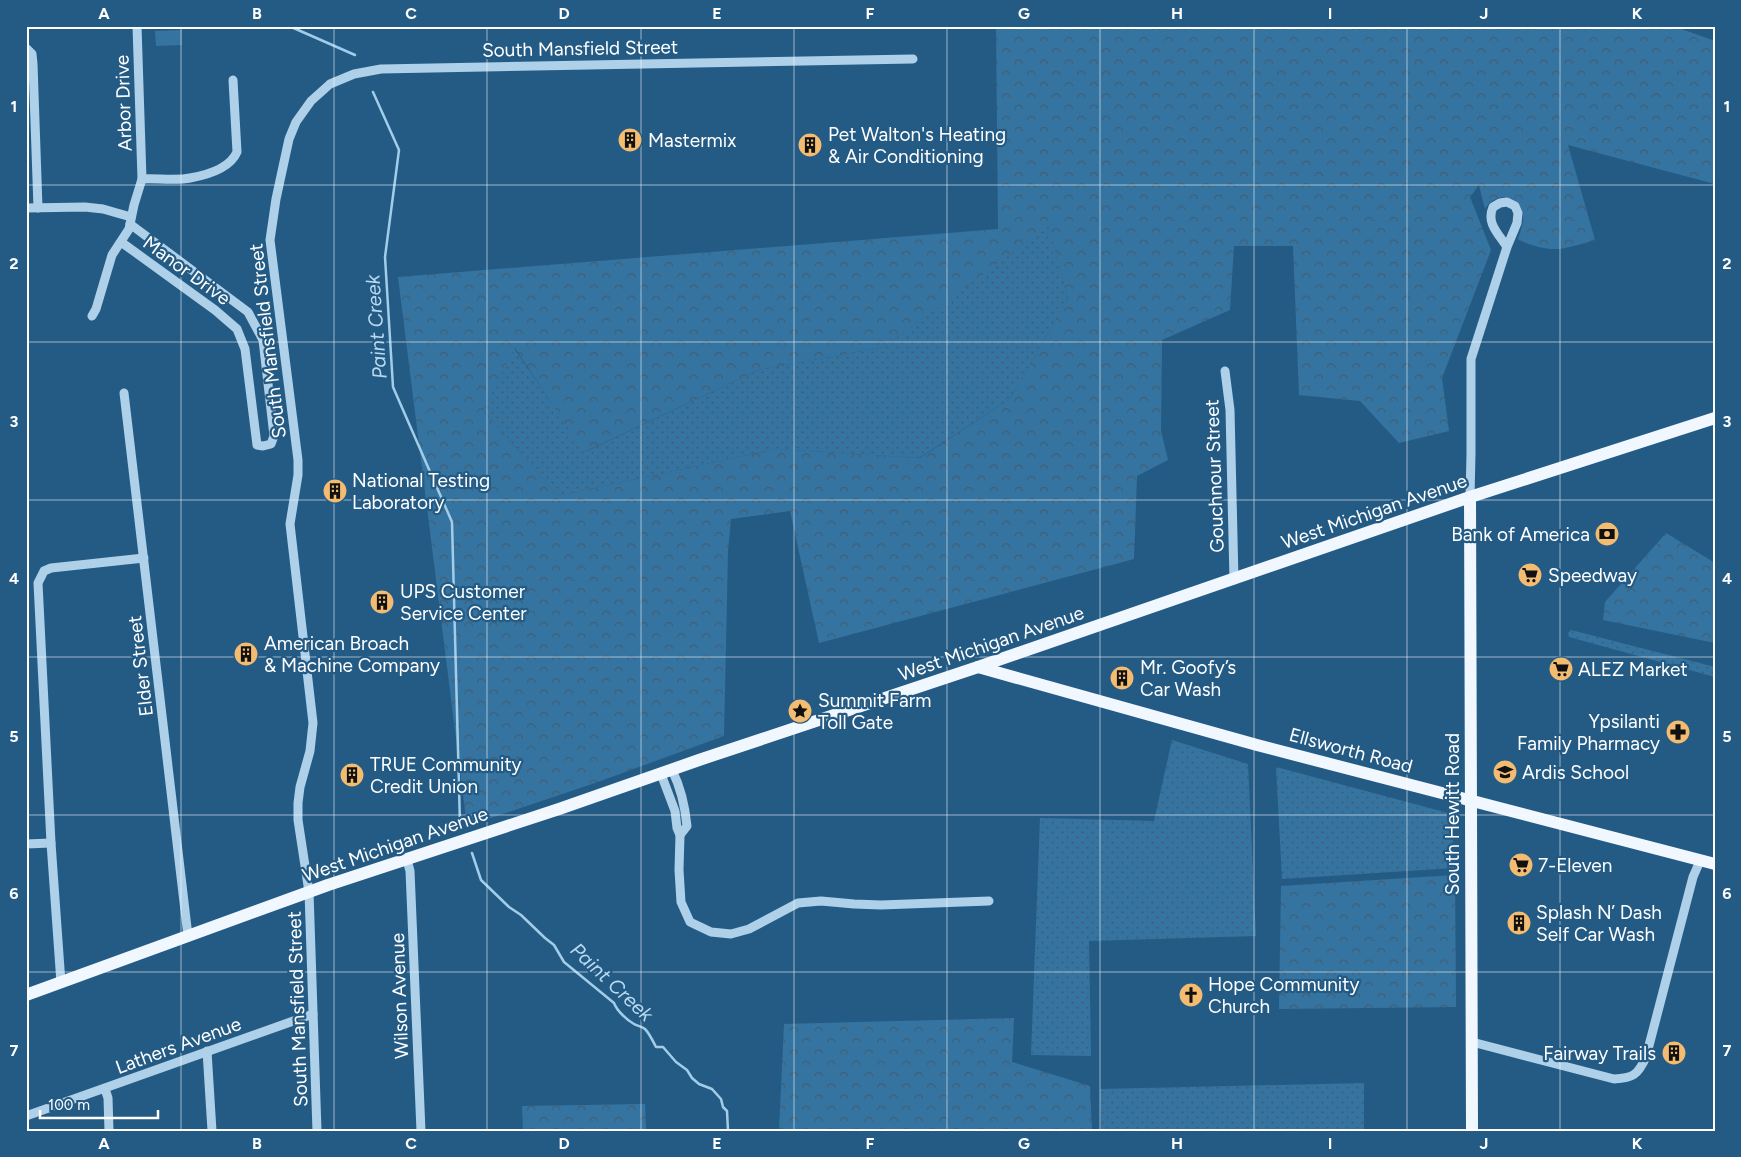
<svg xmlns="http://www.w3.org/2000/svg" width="1741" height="1157" font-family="Figtree,sans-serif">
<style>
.grass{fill:url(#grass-dots)}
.forest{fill:url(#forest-crowns);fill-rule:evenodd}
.pitch{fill:#3574a1}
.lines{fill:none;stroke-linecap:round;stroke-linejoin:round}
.stream{stroke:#a2cde9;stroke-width:2.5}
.minor{stroke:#aed0e8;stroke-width:9}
.major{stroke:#f0f7fe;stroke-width:12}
.grid{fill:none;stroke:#fff;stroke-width:1;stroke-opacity:0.55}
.labels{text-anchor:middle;stroke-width:4.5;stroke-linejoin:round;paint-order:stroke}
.street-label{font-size:19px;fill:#fff;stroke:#245b85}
.poi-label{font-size:19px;fill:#fff;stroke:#245b85;text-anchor:start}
.water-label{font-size:20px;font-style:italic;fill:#b9d9f0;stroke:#245b85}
.neatline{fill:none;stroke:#fff;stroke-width:2}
.grid-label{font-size:16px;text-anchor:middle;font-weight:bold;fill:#fff}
</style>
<defs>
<pattern id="grass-dots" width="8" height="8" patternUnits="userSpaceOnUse" patternTransform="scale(1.25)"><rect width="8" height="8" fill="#3574a1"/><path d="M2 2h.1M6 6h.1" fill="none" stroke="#425e72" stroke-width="1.8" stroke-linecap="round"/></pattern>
<pattern id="forest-crowns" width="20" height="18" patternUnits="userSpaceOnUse" patternTransform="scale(1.25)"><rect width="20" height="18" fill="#3574a1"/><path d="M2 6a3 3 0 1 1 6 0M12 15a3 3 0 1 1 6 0" fill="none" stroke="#425e72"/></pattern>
</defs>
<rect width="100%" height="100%" fill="#245b85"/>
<g class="grass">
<path d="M 1049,225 L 1068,299 L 1010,399 L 919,458 L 776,449 L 558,496 L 483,410 L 514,348 L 585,452 L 758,370 L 884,347 Z"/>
<path d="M 1571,630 L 1715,667 L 1715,677 L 1569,637 L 1568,633 Z"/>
<path d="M 1172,740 L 1248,764 L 1256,936 L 1089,941 L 1091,1056 L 1031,1055 L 1040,818 L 1154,821 Z"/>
<path d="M 1276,767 L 1452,814 L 1454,868 L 1282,879 Z"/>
<path d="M 1364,1083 L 1364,1131 L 1101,1131 L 1100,1089 Z"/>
</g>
<g class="forest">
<path d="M 996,26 L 1673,26 L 1715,41 L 1715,184 L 1568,145 L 1595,240 C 1560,250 1553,254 1518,240 C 1520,232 1524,223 1523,216 C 1521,194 1495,191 1485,209 L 1479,185 L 1470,197 L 1491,250 L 1442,378 L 1449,431 L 1399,443 L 1360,401 L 1299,395 L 1293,246 L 1234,246 L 1230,310 L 1162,340 L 1161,431 L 1168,460 L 1137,476 L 1134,559 L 819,643 L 790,511 L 731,519 L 728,551 L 724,736 L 595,783 L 467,826 L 398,277 L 998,229 ZM 1049,226 L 1068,299 L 1010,399 L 920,458 L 776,449 L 558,496 L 483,410 L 515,348 L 584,452 L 758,370 L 884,347 Z"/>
<path d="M 1666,533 L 1715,563 L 1715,643 L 1603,620 L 1605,602 Z"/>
<path d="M 1455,875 L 1456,1007 L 1279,1009 L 1281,886 Z"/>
<path d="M 1014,1018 L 1012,1062 L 1090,1086 L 1092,1131 L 779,1131 L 784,1024 Z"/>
<path d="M 645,1104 L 646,1131 L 523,1131 L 522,1106 Z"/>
</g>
<path class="pitch" d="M 182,30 L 182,45 L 156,46 L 155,31 Z"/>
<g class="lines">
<g class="stream">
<path d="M 289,26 L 355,55"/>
<path d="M 373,92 L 399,150 L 385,257 L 393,387 L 452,522 L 460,825"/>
<path d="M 472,853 L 481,880 L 509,907 L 521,915 L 545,938 L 554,945 L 564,962 L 614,1003 C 617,1011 627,1020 634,1024 C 637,1026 642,1026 645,1029 C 648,1032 654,1043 656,1047 L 663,1047 L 676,1062 L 687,1070 L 692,1078 L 699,1084 L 712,1089 L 721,1099 L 723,1107 L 727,1111 L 728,1131"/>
</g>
<g class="minor">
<path d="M 26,48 L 32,54 L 33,64 L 38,208"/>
<path d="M 142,179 C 155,178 177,181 190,178 C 207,175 230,168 237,152 L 233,80"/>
<path d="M 26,208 L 85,207 L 103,209 L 131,217"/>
<path d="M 121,242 L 215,310 L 237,329 L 245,349 L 257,445 L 263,446 L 271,444 L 274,436 L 263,340 L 248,312 L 130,224"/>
<path d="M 92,316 L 96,309 L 112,255 L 129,229 L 134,205 L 142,179 L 137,26"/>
<path d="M 1225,371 L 1230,410 L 1234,580"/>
<path d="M 124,393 L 188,936"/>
<path d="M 1470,497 L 1471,454 L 1471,359 L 1507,247 L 1517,223 L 1518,213 L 1515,206 L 1507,202 L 1500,203 L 1493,207 C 1486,223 1498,233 1507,247"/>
<path d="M 672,770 C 681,788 685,806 687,826 L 680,835"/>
<path d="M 661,774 L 675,811 L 677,828 L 680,835 L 679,870 L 681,902 L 690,922 L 711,932 L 731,934 L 749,929 L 798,903 L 821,901 L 854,904 L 881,905 L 989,901"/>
<path d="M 26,844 L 51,843"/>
<path d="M 407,860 L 410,871 L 421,1131"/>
<path d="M 61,983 L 51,843 L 38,583 L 44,571 L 51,568 L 144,558"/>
<path d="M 1472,1042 L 1614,1079 C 1633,1078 1638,1075 1646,1057 L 1693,877 L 1700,861"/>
<path d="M 207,1051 L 212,1131"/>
<path d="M 105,1089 L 108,1098 L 109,1131"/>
<path d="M 26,1116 L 313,1014"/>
<path d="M 317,1131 L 309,892 L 298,820 L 298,803 L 300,787 L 310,751 L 313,723 L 290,524 L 298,475 L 298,460 L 270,240 L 276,199 L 289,139 L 296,122 L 311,101 L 330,84 L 354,74 L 381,69 L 913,59"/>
</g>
<g class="major">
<path d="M 1470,497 L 1472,1131"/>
<path d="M 978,667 L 1257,745 L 1715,864"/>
<path d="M 26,995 L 328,885 L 559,809 L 699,760 L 978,667 L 1470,497 L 1715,418"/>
</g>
</g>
<path class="grid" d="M 181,26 L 181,1131M 334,26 L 334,1131M 487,26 L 487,1131M 641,26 L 641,1131M 794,26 L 794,1131M 947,26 L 947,1131M 1100,26 L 1100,1131M 1254,26 L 1254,1131M 1407,26 L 1407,1131M 1560,26 L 1560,1131M 26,185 L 1715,185M 26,342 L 1715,342M 26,500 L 1715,500M 26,657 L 1715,657M 26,815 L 1715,815M 26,972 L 1715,972"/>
<defs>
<symbol id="building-disc" viewBox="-11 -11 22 22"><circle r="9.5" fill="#f3bc71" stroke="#245b85"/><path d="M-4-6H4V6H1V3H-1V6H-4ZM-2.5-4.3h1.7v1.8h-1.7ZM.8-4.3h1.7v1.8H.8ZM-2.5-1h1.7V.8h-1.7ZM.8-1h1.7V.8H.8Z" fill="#111"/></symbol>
<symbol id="bank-disc" viewBox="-11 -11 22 22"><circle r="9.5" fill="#f3bc71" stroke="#245b85"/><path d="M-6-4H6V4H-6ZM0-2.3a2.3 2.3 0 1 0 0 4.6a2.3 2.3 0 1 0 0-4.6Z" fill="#111"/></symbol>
<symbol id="supermarket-disc" viewBox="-11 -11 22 22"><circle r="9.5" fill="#f3bc71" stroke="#245b85"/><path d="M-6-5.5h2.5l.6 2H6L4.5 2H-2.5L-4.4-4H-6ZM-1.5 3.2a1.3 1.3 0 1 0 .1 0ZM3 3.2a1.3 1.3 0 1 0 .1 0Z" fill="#111"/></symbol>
<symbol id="sight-disc" viewBox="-11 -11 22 22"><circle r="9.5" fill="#f3bc71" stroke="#245b85"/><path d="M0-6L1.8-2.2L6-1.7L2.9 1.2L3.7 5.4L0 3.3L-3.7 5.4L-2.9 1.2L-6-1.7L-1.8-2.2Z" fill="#111"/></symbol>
<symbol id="pharmacy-disc" viewBox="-11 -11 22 22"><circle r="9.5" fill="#f3bc71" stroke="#245b85"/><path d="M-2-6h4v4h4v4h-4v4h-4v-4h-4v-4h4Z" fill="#111"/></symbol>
<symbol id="school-disc" viewBox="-11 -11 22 22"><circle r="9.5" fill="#f3bc71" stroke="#245b85"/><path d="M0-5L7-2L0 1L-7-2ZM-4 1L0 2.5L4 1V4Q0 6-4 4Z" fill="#111"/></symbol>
<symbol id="church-disc" viewBox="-11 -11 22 22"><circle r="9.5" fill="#f3bc71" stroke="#245b85"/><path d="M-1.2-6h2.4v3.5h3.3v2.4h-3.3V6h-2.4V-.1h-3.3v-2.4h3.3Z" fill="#111"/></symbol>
</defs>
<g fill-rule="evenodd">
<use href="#building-disc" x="616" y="126" width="28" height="28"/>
<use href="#building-disc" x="796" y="131" width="28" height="28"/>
<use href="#building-disc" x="321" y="477" width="28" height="28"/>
<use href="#bank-disc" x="1593" y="520" width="28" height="28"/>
<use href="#supermarket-disc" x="1516" y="561" width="28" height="28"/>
<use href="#building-disc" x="368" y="588" width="28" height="28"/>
<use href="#building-disc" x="232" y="640" width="28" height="28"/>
<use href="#supermarket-disc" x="1547" y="655" width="28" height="28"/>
<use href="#building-disc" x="1108" y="664" width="28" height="28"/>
<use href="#sight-disc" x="786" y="697" width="28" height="28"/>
<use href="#pharmacy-disc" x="1664" y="718" width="28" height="28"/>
<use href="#school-disc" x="1491" y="758" width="28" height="28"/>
<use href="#building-disc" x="338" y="761" width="28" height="28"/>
<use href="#supermarket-disc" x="1507" y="851" width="28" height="28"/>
<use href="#building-disc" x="1505" y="909" width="28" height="28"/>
<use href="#church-disc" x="1177" y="981" width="28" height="28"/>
<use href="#building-disc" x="1660" y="1039" width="28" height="28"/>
</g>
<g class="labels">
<g class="street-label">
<text transform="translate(580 48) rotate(-1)" y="7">South Mansfield Street</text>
<text transform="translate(123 103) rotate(-92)" y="7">Arbor Drive</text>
<text transform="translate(187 270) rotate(36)" y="7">Manor Drive</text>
<text transform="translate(267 341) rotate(-97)" y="7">South Mansfield Street</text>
<text transform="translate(1214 476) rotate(-92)" y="7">Gouchnour Street</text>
<text transform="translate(1374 511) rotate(-19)" y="7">West Michigan Avenue</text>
<text transform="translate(991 643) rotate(-19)" y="7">West Michigan Avenue</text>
<text transform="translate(140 666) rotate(-97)" y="7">Elder Street</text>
<text transform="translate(1351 750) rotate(15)" y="7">Ellsworth Road</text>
<text transform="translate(1452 814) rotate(-90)" y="7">South Hewitt Road</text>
<text transform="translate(395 844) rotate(-19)" y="7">West Michigan Avenue</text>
<text transform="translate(399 996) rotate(-92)" y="7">Wilson Avenue</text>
<text transform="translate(297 1009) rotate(-92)" y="7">South Mansfield Street</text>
<text transform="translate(178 1045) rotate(-20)" y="7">Lathers Avenue</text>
</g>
<g class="poi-label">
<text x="828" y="141">Pet Walton's Heating<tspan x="828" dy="22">&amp; Air Conditioning</tspan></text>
<text x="648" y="147">Mastermix</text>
<text x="352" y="487">National Testing<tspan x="352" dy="22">Laboratory</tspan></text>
<text x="1590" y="541" text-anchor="end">Bank of America</text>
<text x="1548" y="582">Speedway</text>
<text x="400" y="598">UPS Customer<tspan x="400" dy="22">Service Center</tspan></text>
<text x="264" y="650">American Broach<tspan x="264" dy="22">&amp; Machine Company</tspan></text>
<text x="1140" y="674">Mr. Goofy’s<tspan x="1140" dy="22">Car Wash</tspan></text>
<text x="1578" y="676">ALEZ Market</text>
<text x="818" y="707">Summit Farm<tspan x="818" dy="22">Toll Gate</tspan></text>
<text x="1660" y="728" text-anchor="end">Ypsilanti<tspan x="1660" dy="22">Family Pharmacy</tspan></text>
<text x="370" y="771">TRUE Community<tspan x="370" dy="22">Credit Union</tspan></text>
<text x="1522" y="779">Ardis School</text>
<text x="1538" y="872">7-Eleven</text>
<text x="1536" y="919">Splash N’ Dash<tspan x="1536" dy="22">Self Car Wash</tspan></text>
<text x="1208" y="991">Hope Community<tspan x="1208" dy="22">Church</tspan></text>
<text x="1656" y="1060" text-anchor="end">Fairway Trails</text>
</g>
<g class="water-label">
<text transform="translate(376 327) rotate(-94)" y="7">Paint Creek</text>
<text transform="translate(612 982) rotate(43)" y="7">Paint Creek</text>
</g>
</g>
<rect width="1741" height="1157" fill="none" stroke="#245b85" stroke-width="55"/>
<path d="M40 1110v8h118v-8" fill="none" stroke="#ffffff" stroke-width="2.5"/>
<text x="48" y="1110" font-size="15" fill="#ffffff" stroke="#245b85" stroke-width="4" paint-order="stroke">100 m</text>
<rect x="28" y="28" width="1686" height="1102" class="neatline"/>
<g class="grid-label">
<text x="104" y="19">A</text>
<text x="257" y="19">B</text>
<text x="411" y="19">C</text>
<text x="564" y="19">D</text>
<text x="717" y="19">E</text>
<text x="870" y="19">F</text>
<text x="1024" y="19">G</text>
<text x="1177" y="19">H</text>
<text x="1330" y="19">I</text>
<text x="1484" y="19">J</text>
<text x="1637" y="19">K</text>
<text x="14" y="112">1</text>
<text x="1727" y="112">1</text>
<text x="14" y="269">2</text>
<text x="1727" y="269">2</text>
<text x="14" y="427">3</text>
<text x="1727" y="427">3</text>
<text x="14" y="584">4</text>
<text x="1727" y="584">4</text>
<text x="14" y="742">5</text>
<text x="1727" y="742">5</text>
<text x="14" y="899">6</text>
<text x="1727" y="899">6</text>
<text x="14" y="1056">7</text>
<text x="1727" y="1056">7</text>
<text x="104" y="1149">A</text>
<text x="257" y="1149">B</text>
<text x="411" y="1149">C</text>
<text x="564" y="1149">D</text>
<text x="717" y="1149">E</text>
<text x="870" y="1149">F</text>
<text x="1024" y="1149">G</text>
<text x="1177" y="1149">H</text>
<text x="1330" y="1149">I</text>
<text x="1484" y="1149">J</text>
<text x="1637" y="1149">K</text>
</g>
</svg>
